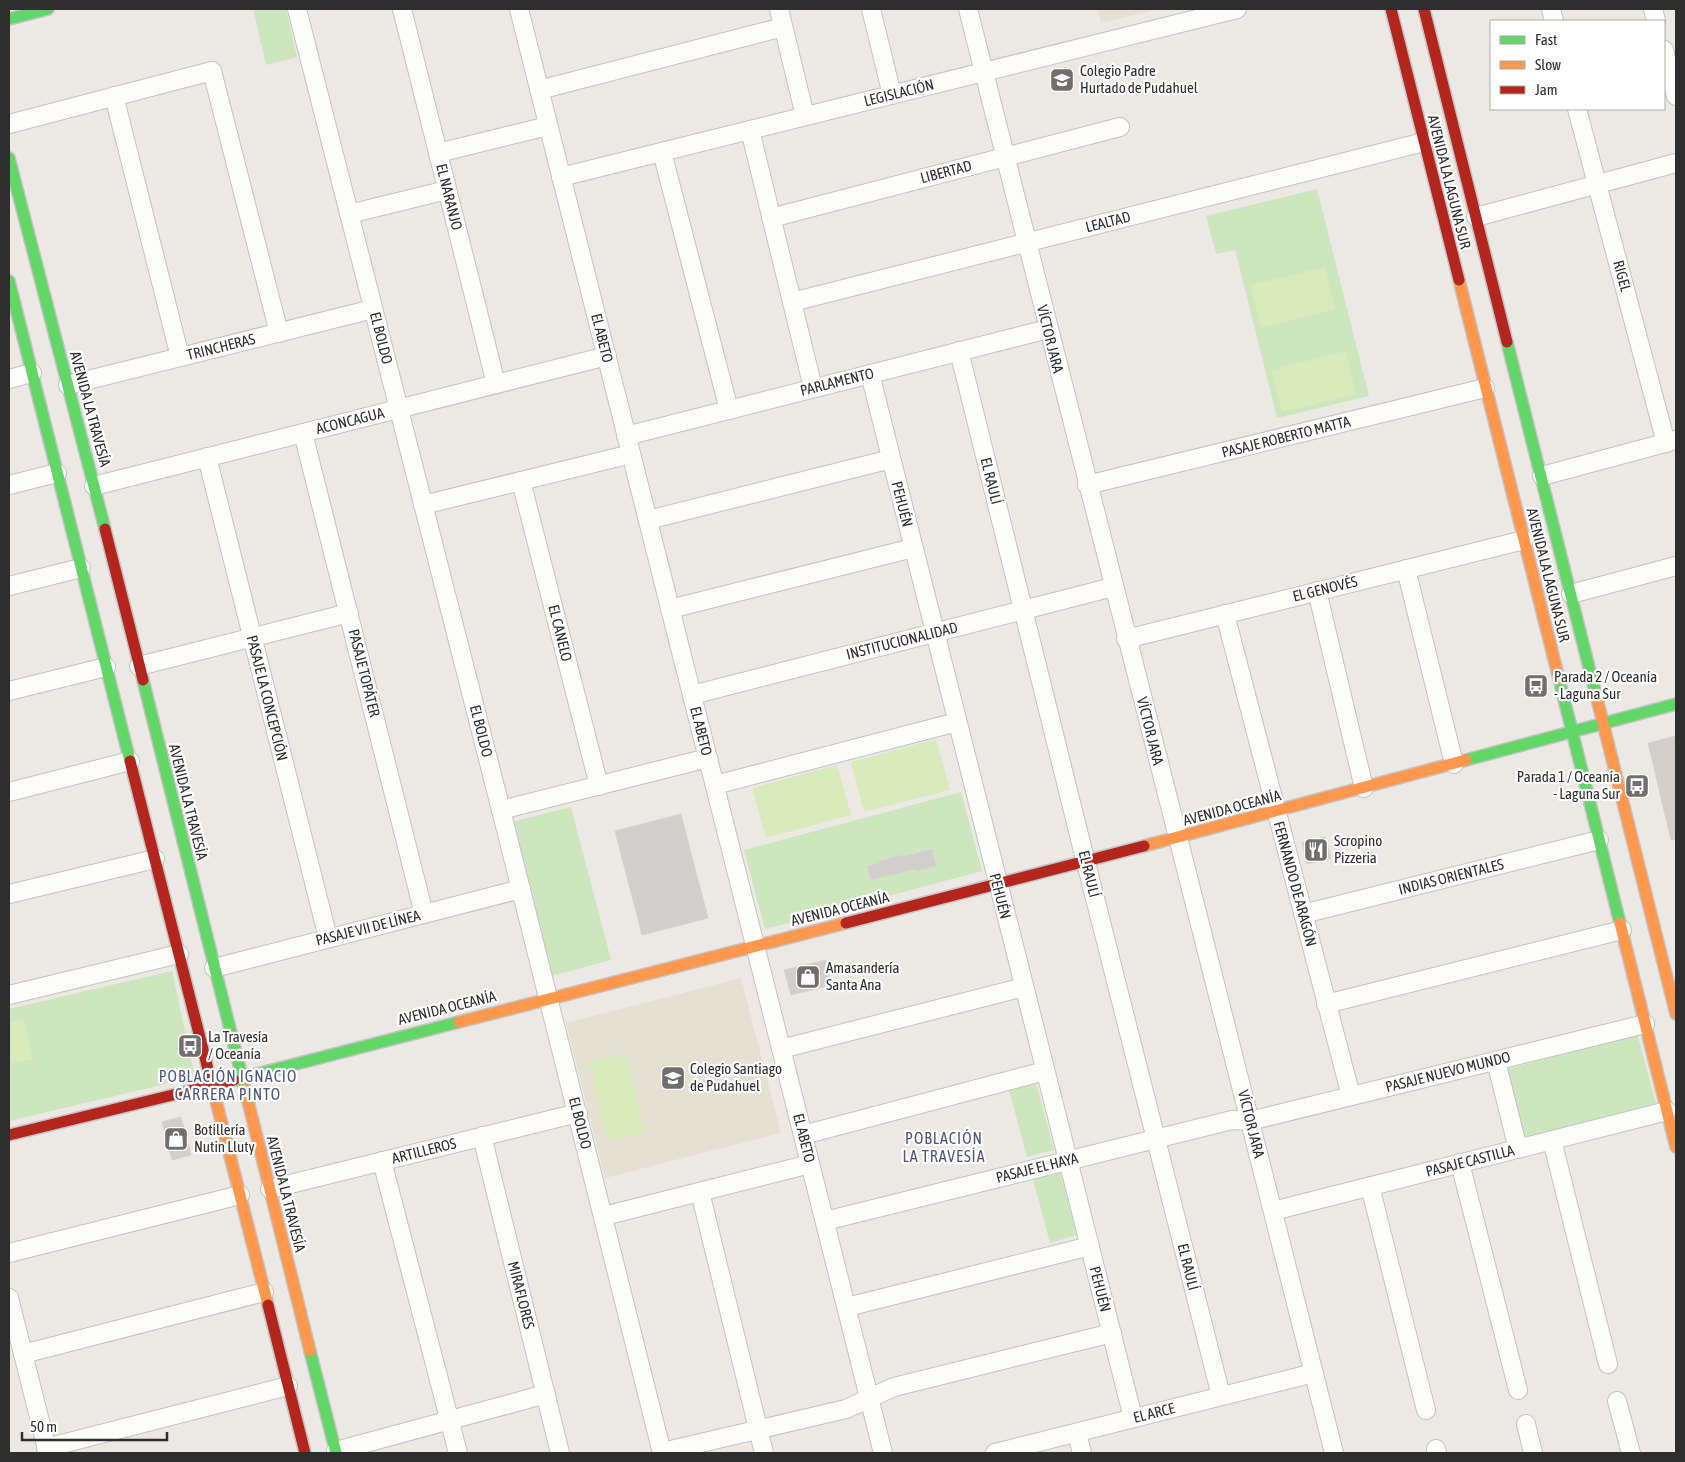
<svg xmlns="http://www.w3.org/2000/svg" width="1685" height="1462" font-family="'Asap Condensed',sans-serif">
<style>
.education{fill:#e6e0d3}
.green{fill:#cee6be}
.pitch{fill:#d9eabb}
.building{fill:#d1cecb;stroke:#d7d4d0}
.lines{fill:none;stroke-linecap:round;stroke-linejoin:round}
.street-casing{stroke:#c5c4c5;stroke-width:20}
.fast-casing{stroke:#c5c4c5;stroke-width:14}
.slow-casing{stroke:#c5c4c5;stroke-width:14}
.jam-casing{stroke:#c5c4c5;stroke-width:14}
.street{stroke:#fcfcfb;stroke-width:18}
.fast{stroke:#63d668;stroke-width:11}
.slow{stroke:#ff974d;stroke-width:11}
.jam{stroke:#b3261e;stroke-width:11}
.labels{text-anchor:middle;stroke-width:4.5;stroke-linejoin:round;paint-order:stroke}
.poi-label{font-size:15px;fill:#2e2e2e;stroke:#fff;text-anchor:start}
.street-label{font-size:15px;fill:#2e2e2e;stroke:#fff}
.neighbourhood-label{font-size:16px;letter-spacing:1px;fill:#4d5680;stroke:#fff}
</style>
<rect width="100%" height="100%" fill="#ece8e4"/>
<g class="education">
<path d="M 1098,9 L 1159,9 L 1101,23 Z"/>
<path d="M 741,978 L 781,1133 L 605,1178 L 566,1023 Z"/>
</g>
<g class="green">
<path d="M 253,9 L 286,9 L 297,57 L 266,65 Z"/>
<path d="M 1317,189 L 1369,396 L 1277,418 L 1235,250 L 1216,254 L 1206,216 Z"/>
<path d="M 961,792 L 982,871 L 765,929 L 744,850 Z"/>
<path d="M 571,807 L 611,960 L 551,976 L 511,822 Z"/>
<path d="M 172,971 L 195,1077 L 9,1121 L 9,1009 Z"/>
<path d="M 1637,1033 L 1657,1107 L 1524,1143 L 1504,1070 Z"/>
<path d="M 1036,1083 L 1054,1150 L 1027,1157 L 1009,1090 Z"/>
<path d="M 1059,1169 L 1077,1235 L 1050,1243 L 1032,1176 Z"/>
</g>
<g class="pitch">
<path d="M 1325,267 L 1335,309 L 1261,328 L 1250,285 Z"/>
<path d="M 1346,351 L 1356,394 L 1282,412 L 1271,370 Z"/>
<path d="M 936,739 L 950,790 L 864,812 L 851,762 Z"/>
<path d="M 837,765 L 851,815 L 766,838 L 752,788 Z"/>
<path d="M 24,1019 L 33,1059 L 9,1064 L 9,1023 Z"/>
<path d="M 626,1053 L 645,1132 L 608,1141 L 589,1062 Z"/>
</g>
<g class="building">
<path d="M 1676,736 L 1676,839 L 1671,840 L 1648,743 Z"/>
<path d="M 681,814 L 708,918 L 642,935 L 615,831 Z"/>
<path d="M 1325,837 L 1331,858 L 1307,864 L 1302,842 Z"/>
<path d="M 932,849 L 936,866 L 916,871 L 915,869 L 871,880 L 867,866 L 880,863 L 879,861 L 902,855 L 903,857 Z"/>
<path d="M 826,960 L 832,985 L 791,995 L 784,970 Z"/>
<path d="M 181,1117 L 191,1155 L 172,1160 L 162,1122 Z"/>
</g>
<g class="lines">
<defs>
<g id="street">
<path d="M 297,9 L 501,810 L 662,1453"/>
<path d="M 402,9 L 496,384"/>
<path d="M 519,9 L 883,1453"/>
<path d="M 779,9 L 805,116"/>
<path d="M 871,9 L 892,95"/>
<path d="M 968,9 C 1089,491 1212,972 1334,1453"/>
<path d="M 1551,9 L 1554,21"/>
<path d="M 1653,9 L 1656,21"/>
<path d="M 1664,50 L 1676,96"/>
<path d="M 539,90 L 783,27"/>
<path d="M 114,96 L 180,357"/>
<path d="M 1577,109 L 1666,443"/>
<path d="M 9,124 L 212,71 L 279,333"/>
<path d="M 750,130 L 813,388"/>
<path d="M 662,152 L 729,410"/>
<path d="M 438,153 L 548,126"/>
<path d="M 561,177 L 1237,9"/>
<path d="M 349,214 L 447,190"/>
<path d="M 1476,217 L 1676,163"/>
<path d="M 771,218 L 1120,127"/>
<path d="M 792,302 L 1424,142"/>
<path d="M 959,351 L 1081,843 L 1221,1396"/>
<path d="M 870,374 L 1133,1418"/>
<path d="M 9,379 L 32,373"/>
<path d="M 68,385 L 373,309"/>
<path d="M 303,433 L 424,914"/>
<path d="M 626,436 L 1048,329"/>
<path d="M 207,457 L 328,938"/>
<path d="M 1542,476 L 1676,440"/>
<path d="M 521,481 L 599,786"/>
<path d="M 9,485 L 57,473"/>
<path d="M 1087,485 L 1485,388"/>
<path d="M 94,486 L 607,356"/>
<path d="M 423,505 L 631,454"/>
<path d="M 648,520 L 891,459"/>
<path d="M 1406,569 L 1454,764"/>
<path d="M 9,586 L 81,568"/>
<path d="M 1317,591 L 1364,788"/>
<path d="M 1571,594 L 1676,566"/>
<path d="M 670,609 L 913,548"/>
<path d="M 1225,614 L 1351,1096"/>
<path d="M 1126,639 L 1524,540"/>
<path d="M 139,666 L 349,613"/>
<path d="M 9,691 L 106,667"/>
<path d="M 692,695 L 1113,587"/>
<path d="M 715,785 L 957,722"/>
<path d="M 9,792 L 130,761"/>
<path d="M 501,810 L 708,758"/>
<path d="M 9,894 L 155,859"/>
<path d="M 1303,914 L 1599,840"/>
<path d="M 214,968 L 521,889"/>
<path d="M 9,995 L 179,954"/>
<path d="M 1326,1004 L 1622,930"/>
<path d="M 781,1049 L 1024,987"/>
<path d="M 1496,1061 L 1518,1149"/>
<path d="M 803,1135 L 1045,1071"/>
<path d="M 482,1136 L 560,1453"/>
<path d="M 1552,1140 L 1608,1364"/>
<path d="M 382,1161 L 458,1453"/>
<path d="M 1460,1163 L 1518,1390"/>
<path d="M 1370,1186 L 1426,1410"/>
<path d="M 270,1189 L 578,1113"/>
<path d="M 700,1192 L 764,1453"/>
<path d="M 1273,1211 L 1667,1111"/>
<path d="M 604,1216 L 810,1164"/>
<path d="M 825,1221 L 1232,1120 L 1250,1121 L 1645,1024"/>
<path d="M 9,1253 L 240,1195"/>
<path d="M 9,1298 L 48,1453"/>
<path d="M 847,1307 L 1090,1246"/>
<path d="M 23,1354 L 264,1292"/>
<path d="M 1617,1401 L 1631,1453"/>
<path d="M 1526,1424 L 1533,1453"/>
<path d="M 1077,1433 L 1082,1453"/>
<path d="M 46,1448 L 288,1386"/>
<path d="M 1436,1449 L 1437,1453"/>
<path d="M 336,1451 L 546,1394"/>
<path d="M 662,1452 L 846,1409 L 894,1387 L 1112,1333"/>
<path d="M 995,1453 L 1314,1373"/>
</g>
<g id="fast">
<path d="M 9,19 L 48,9"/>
<path d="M 9,158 L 105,529"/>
<path d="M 9,281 L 130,761"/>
<path d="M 1507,342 L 1597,699"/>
<path d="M 1559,679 L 1620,923"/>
<path d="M 143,680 L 245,1089"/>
<path d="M 1466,760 L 1676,704"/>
<path d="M 234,1080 L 459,1022"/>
<path d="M 310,1351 L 336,1453"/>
</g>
<g id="slow">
<path d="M 1459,280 L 1559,679"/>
<path d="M 1597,699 L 1676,1014"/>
<path d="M 1144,846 L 1466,760"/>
<path d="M 1620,923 L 1676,1147"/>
<path d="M 459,1022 L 846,923"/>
<path d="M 245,1089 L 310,1351"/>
<path d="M 215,1097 L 268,1305"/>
</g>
<g id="jam">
<path d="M 1391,9 L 1459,280"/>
<path d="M 1424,9 L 1507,342"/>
<path d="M 105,529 L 143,680"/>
<path d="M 130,761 L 215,1097"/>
<path d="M 846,923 L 1144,846"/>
<path d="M 9,1135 L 234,1080"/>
<path d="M 268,1305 L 305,1453"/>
</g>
</defs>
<use href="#street" class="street-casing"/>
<use href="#fast" class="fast-casing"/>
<use href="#slow" class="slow-casing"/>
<use href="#jam" class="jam-casing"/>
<use href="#street" class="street"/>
<use href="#fast" class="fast"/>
<use href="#slow" class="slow"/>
<use href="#jam" class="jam"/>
</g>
<defs>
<symbol id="school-square" viewBox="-11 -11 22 22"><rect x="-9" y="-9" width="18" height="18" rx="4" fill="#706f6e" stroke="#fff"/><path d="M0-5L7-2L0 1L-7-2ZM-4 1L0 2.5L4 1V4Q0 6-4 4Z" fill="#fff"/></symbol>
<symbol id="bus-square" viewBox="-11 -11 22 22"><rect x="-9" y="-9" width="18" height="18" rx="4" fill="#706f6e" stroke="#fff"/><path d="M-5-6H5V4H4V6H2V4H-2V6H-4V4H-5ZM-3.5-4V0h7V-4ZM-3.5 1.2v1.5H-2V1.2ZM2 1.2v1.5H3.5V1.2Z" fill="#fff"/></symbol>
<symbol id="restaurant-square" viewBox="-11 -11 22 22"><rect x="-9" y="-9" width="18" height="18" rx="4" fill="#706f6e" stroke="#fff"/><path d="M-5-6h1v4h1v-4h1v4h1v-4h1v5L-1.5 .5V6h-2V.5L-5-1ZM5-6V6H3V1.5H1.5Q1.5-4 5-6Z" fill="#fff"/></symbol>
<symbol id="shop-square" viewBox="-11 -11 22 22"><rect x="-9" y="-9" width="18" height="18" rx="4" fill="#706f6e" stroke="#fff"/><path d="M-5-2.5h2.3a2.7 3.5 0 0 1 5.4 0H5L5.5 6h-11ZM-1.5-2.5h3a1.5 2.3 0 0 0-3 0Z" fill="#fff"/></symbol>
</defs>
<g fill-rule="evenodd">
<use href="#school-square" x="1048" y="66" width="28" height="28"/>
<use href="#bus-square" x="1522" y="672" width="28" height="28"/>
<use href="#bus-square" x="1623" y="772" width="28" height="28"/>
<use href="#restaurant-square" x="1302" y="836" width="28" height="28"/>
<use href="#shop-square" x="794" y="963" width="28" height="28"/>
<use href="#bus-square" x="176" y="1032" width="28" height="28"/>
<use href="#school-square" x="659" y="1064" width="28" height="28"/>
<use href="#shop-square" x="162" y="1125" width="28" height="28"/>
</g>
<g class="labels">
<g class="poi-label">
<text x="1080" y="76">Colegio Padre<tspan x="1080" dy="17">Hurtado de Pudahuel</tspan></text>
<text x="1554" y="682">Parada 2 / Oceanía<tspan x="1554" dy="17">- Laguna Sur</tspan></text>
<text x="1620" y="782" text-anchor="end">Parada 1 / Oceanía<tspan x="1620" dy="17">- Laguna Sur</tspan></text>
<text x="1334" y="846">Scropino<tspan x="1334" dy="17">Pizzeria</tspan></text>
<text x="826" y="973">Amasandería<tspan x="826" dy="17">Santa Ana</tspan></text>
<text x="208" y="1042">La Travesía<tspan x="208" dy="17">/ Oceanía</tspan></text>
<text x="690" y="1074">Colegio Santiago<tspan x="690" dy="17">de Pudahuel</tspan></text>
<text x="194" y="1135">Botillería<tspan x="194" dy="17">Nutin Lluty</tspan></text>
</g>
<g class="street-label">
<text transform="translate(899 93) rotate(-14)" y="5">LEGISLACIÓN</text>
<text transform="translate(946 172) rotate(-15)" y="5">LIBERTAD</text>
<text transform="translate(1449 182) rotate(76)" y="5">AVENIDA LA LAGUNA SUR</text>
<text transform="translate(449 197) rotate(76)" y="5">EL NARANJO</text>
<text transform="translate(1108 222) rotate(-14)" y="5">LEALTAD</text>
<text transform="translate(1622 276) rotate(75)" y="5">RIGEL</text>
<text transform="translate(381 338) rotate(76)" y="5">EL BOLDO</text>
<text transform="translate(602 338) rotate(76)" y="5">EL ABETO</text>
<text transform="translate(1050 339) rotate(76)" y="5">VÍCTOR JARA</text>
<text transform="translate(221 347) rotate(-14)" y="5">TRINCHERAS</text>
<text transform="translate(837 382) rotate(-14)" y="5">PARLAMENTO</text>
<text transform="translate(90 409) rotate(75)" y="5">AVENIDA LA TRAVESÍA</text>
<text transform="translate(350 421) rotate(-14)" y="5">ACONCAGUA</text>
<text transform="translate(1286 437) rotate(-14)" y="5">PASAJE ROBERTO MATTA</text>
<text transform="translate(991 481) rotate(76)" y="5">EL RAULÍ</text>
<text transform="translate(902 504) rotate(76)" y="5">PEHUÉN</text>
<text transform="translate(1548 575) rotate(76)" y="5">AVENIDA LA LAGUNA SUR</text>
<text transform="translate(1325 589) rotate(-14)" y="5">EL GENOVÉS</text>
<text transform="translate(560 633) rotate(76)" y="5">EL CANELO</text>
<text transform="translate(902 641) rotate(-14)" y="5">INSTITUCIONALIDAD</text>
<text transform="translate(364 673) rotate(76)" y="5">PASAJE TOPÁTER</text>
<text transform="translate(267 698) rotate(76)" y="5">PASAJE LA CONCEPCIÓN</text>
<text transform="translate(481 731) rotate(76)" y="5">EL BOLDO</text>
<text transform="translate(701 731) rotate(76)" y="5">EL ABETO</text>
<text transform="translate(1150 731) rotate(76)" y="5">VÍCTOR JARA</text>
<text transform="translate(188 802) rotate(76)" y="5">AVENIDA LA TRAVESÍA</text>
<text transform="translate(1232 808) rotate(-15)" y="5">AVENIDA OCEANÍA</text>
<text transform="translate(1089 874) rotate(76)" y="5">EL RAULÍ</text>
<text transform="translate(1451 877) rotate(-14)" y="5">INDIAS ORIENTALES</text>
<text transform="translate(1295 884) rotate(75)" y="5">FERNANDO DE ARAGÓN</text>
<text transform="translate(1000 896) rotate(76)" y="5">PEHUÉN</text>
<text transform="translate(840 909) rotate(-14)" y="5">AVENIDA OCEANÍA</text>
<text transform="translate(368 928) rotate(-14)" y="5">PASAJE VII DE LÍNEA</text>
<text transform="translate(447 1008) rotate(-14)" y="5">AVENIDA OCEANÍA</text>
<text transform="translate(1448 1072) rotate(-14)" y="5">PASAJE NUEVO MUNDO</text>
<text transform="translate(580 1123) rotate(76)" y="5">EL BOLDO</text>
<text transform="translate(1251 1124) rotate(76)" y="5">VÍCTOR JARA</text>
<text transform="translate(804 1138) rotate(76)" y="5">EL ABETO</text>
<text transform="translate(424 1151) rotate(-14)" y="5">ARTILLEROS</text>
<text transform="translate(1470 1161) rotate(-14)" y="5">PASAJE CASTILLA</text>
<text transform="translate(1037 1168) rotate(-14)" y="5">PASAJE EL HAYA</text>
<text transform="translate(286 1194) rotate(76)" y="5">AVENIDA LA TRAVESÍA</text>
<text transform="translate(1188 1267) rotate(76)" y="5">EL RAULÍ</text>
<text transform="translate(1100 1289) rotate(76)" y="5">PEHUÉN</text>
<text transform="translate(521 1295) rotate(76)" y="5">MIRAFLORES</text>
<text transform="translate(1154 1413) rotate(-14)" y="5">EL ARCE</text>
</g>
<g class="neighbourhood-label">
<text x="228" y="1082">POBLACIÓN IGNACIO<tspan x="228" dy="18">CARRERA PINTO</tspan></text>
<text x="944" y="1144">POBLACIÓN<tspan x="944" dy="18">LA TRAVESÍA</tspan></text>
</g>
</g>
<rect width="1685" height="1462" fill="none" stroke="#2e2e2e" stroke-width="20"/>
<rect x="1490" y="20" width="175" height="90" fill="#ffffff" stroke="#ababab"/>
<rect x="1500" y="36" width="25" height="8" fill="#63d668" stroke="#ababab"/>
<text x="1535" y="45" font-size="15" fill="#2e2e2e">Fast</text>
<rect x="1500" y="61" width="25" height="8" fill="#ff974d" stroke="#ababab"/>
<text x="1535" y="70" font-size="15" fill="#2e2e2e">Slow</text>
<rect x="1500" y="86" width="25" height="8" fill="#b3261e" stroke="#ababab"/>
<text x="1535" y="95" font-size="15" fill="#2e2e2e">Jam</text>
<path d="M22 1432v8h145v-8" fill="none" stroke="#2e2e2e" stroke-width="2.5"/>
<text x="30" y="1432" font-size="15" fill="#2e2e2e" stroke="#ffffff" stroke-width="4" paint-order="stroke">50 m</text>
</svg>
